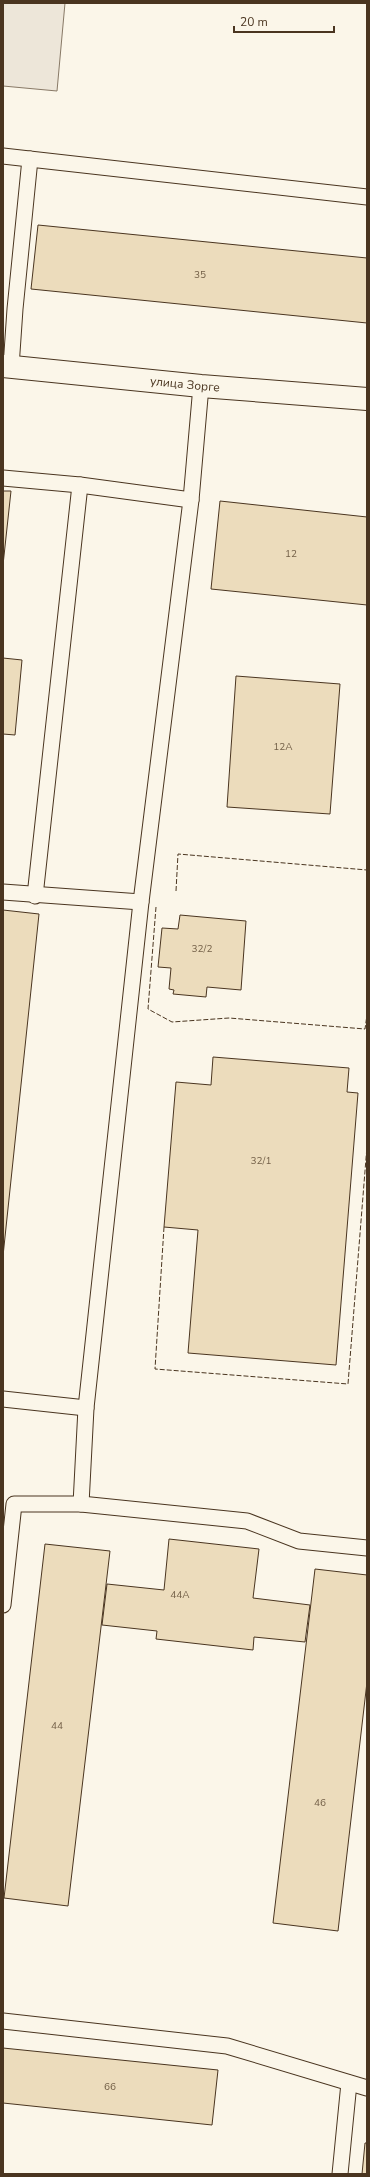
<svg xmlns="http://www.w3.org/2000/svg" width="370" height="2177" font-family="'Nunito Sans',sans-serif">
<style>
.green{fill:#ede6d9;stroke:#887966}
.building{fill:#ecdcbc;stroke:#4a3520}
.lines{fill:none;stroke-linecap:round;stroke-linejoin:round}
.service-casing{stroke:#4a3520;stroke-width:17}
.minor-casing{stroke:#4a3520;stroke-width:24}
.service{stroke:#fbf6e9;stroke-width:15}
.minor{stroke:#fbf6e9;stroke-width:22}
.fence{stroke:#4a3520;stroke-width:1;stroke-dasharray:5 2;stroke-linecap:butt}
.labels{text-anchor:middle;stroke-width:3;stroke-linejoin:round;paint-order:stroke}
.number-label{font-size:10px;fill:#725f47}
.street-label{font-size:12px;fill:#4a3520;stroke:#fbf6e9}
</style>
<rect width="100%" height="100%" fill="#fbf6e9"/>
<path class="green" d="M 3,3 L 65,3 L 57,91 L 3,86 Z"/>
<g class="building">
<path d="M 38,225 L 367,258 L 367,323 L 31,289 Z"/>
<path d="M 3,491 L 11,491 L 3,565 Z"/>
<path d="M 220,501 L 367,517 L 367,605 L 211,589 Z"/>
<path d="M 3,658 L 22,660 L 15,735 L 3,734 Z"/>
<path d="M 236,676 L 340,684 L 330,814 L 227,807 Z"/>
<path d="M 3,910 L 39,914 L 3,1256 Z"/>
<path d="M 180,915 L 246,921 L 241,990 L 207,987 L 206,997 L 173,994 L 174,990 L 169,989 L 171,968 L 158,967 L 162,928 L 178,929 Z"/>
<path d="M 213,1057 L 349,1068 L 347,1092 L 358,1093 L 336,1365 L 188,1353 L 198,1230 L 164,1227 L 176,1082 L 211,1085 Z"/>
<path d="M 169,1539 L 259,1549 L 253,1598 L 310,1605 L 305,1642 L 254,1637 L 253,1650 L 156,1639 L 157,1631 L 102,1625 L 107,1584 L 164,1590 Z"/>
<path d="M 45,1544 L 110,1551 L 68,1906 L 4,1898 Z"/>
<path d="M 315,1569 L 367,1575 L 367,1682 L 338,1931 L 273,1923 Z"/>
<path d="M 3,2048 L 218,2070 L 212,2125 L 3,2103 Z"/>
<path d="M 365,2143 L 367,2143 L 367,2174 L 362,2174 Z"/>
</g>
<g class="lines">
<defs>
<g id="service">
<path d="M 3,156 L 367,197"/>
<path d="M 11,367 L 15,309 L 30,159"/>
<path d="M 3,478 L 80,485 L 191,500"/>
<path d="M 3,892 L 141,902"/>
<path d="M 35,896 L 80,485"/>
<path d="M 3,1399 L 86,1408"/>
<path d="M 81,1504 L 247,1521 L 299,1541 L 367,1548"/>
<path d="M 3,1605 L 14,1504 L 81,1504 L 86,1408 L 141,902 L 191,500 L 201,386"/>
<path d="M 3,2021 L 227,2046 L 367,2088"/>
<path d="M 340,2174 L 349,2083"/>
</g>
<g id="minor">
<path id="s1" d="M 3,366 L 201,386 L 367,399"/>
</g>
</defs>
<use href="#service" class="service-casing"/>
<use href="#minor" class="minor-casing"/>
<use href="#service" class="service"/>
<use href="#minor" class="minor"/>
<g class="fence">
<path d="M 176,891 L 178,854 L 367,870"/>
<path d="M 156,907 L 148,1009 L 172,1022 L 229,1018 L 365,1029 L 367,1015"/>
<path d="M 164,1227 L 155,1369 L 348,1384 L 367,1146"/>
</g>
</g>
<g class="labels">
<g class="number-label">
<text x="200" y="278">35</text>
<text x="291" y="557">12</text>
<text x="283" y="750">12А</text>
<text x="202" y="952">32/2</text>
<text x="261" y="1164">32/1</text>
<text x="180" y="1598">44А</text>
<text x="57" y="1729">44</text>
<text x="320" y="1806">46</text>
<text x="110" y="2090">66</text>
</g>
<g class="street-label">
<text dy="4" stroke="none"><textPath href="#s1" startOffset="183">улица Зорге</textPath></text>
</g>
</g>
<rect width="370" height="2177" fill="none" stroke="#4a3520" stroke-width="8"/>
<path d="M234 26v6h100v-6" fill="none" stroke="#4a3520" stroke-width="2"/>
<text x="240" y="26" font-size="12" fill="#4a3520" stroke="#fbf6e9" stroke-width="3" paint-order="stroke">20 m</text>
</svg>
